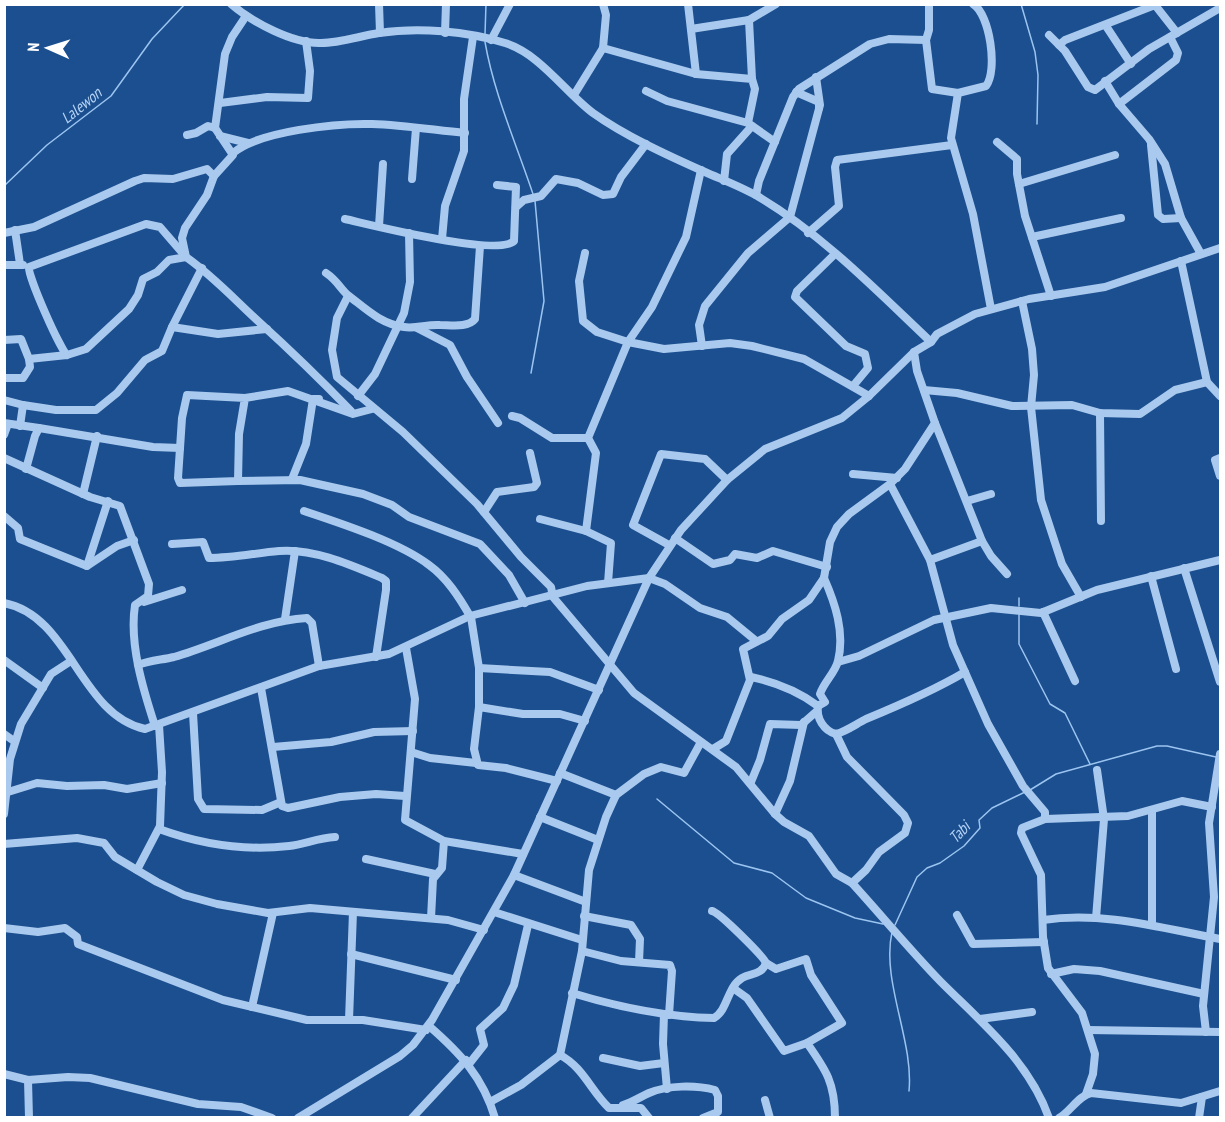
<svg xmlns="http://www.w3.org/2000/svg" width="1225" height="1122" font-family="'PT Sans Narrow',sans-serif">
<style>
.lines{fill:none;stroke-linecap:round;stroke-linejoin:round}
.stream{stroke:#9cc4f0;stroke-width:1.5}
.minor{stroke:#a9c9ee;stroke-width:8}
.labels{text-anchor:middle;stroke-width:4.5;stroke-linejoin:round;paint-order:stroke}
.water-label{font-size:16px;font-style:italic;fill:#b5d3f5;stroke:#1b4f8f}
</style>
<rect width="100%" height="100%" fill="#1b4f8f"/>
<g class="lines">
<g class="stream">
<path d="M 1021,4 L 1035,52 L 1038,75 L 1037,124"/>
<path d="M 485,34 L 486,4"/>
<path d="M 485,42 C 494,94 516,143 533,194"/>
<path d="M 4,186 L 47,145 L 111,96 L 152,39 L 185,4"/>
<path d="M 531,373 L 544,301 L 535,201"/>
<path d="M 1019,606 L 1019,598"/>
<path d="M 1019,614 L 1019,644 L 1050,704 L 1065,713 L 1090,764"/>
<path d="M 1030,790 L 1056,774 L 1157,746 L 1167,746 L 1216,757"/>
<path d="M 657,799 L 734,863 L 772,873 L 806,898 L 855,918 L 883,924"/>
<path d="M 895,925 L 917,877 L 927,868 L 940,863 L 964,846 L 980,828 L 979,820 L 992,808 L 1025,792"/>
<path d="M 892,932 C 881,981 914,1041 909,1091"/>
</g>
<g class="minor">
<path d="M 231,4 C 252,22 293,44 321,43 C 340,43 360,36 379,33 C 418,27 467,31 505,43 C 540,54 564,91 593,113 C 625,136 669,156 705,172 C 723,180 742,187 759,197 C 823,235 877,291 931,342"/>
<path d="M 379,4 L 380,33"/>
<path d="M 603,4 L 606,15 L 603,48"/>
<path d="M 688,4 L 696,74"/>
<path d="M 929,4 L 929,30 L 926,40 L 932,89 L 958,93"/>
<path d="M 973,4 C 990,14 998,71 986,86 L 958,93 L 951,138 L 973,214 L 991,309"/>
<path d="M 749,20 L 752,79"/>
<path d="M 1106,26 L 1131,64"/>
<path d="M 691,29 L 749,20 L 776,4"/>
<path d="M 445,33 L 446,4"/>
<path d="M 1049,35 L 1065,51 L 1088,87 L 1095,90 L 1149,49 L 1220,8"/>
<path d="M 491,40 L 510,4"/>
<path d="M 1059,45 L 1065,40 L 1155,5 L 1177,33"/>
<path d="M 1105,81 L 1119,104 L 1149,139 L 1165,164 L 1181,218 L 1201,254"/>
<path d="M 646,91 L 667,101 L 748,123"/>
<path d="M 796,92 L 819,102 L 819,108"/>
<path d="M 574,95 L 603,48 L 696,74 L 752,79 L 755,89 L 748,123 L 775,142"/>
<path d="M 220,103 L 267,97 L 308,98 L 310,71 L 306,41"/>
<path d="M 1119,104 L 1176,60 L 1178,53 L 1170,37"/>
<path d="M 215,128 L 233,155 L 214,176 L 207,195 L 185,228 L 182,238 L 186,257 C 213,276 234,299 258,321 C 290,350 321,380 351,411"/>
<path d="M 187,135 L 196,133 L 208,126 L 215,128 L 225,54 L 232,37 L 246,16"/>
<path d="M 220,136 L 248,143"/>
<path d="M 997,142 L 1017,159 L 1017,174 L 1025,216 L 1051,296"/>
<path d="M 1151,145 L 1158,215 L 1163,219 L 1181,218"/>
<path d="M 233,153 C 259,131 337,123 372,124 C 403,125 434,130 465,133"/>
<path d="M 412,179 L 416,128"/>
<path d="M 724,181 L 727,154 L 752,126"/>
<path d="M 1019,184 L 1115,155"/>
<path d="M 756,195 L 759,181 L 793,97 L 799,89 L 870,44 L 889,39 L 926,40"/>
<path d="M 516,207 L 524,200 L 541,196 L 556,179 L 578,183 L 603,195 L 613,194 L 621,177 L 646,144"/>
<path d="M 345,219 C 372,225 497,257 514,241 L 516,187 L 497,185"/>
<path d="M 379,226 L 383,164"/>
<path d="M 15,230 L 20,264"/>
<path d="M 4,233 L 34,227 L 135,181 L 144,178 L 173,179 L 207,169 L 214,176"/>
<path d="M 808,233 L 839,206 L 835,167 L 837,160 L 952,145"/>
<path d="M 1032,237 L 1121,218"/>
<path d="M 442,239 L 445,206 L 464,151 L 464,99 L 473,37"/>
<path d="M 585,253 L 579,281 L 583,321 L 597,332 L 628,342 L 652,307 L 686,237 L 701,170"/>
<path d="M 835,254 L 797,291 L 795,297 L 846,346 L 865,354 L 868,368 L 853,386"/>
<path d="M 1181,261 L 1207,382 L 1220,396"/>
<path d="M 4,265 L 23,265"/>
<path d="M 326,273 C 338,281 341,290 349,296 C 366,309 381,324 404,327 C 416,329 427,324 440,325 C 451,325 468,328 475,319 L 480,246"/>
<path d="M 348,296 L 337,318 L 332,350 L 337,377 L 403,432 L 477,504 L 521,557 L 551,587 L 553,597 L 634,693 L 736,767 L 775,814 L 784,822 L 809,836 L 836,874 L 852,883 C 882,916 910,950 941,982 C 982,1023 1029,1061 1049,1118"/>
<path d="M 1022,301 L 1032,349 L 1034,375 L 1031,407 L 1041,500 L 1062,564 L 1081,597"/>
<path d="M 172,327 L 202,268"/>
<path d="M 417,328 L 450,345 L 467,377 L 498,423"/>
<path d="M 4,340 L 21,339 L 29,359 L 67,355 L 86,349 L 129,309 L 138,295 L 143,279 L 157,272 L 169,260 L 186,257 L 160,227 L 146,224 L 29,267 C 27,275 61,351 67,355"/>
<path d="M 702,346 L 699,325 L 705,306 L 748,253 L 790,217 L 820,105 L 816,77"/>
<path d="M 914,352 L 917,371 L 935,423 L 905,469 L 890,484 L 930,560 L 953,645 L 988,724 L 1023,786 L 1045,812 L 1045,819 L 1022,828 L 1021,833 L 1041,875 L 1043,937 L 1048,968 L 1082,1013 L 1095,1054 L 1093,1074 L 1086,1094"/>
<path d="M 4,378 L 23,378 L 30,367 L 29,359"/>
<path d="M 924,390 L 957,393 L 1012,406 L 1072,405 L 1100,413 L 1140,414 L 1175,390 L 1207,382"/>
<path d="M 358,396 L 375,374 L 404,313 L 410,282 L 409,233"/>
<path d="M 245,398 L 239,434 L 238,481 L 180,483 L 178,478 L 182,418 L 187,395 L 245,398 L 288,391 L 353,414 L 372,409"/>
<path d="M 4,400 L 23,405"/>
<path d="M 1100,413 L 1101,521"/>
<path d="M 512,416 L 520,418 L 552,438 L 588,438"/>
<path d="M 4,423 L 39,428 L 35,436 L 26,469"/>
<path d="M 20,426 L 23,405 L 56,410 L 96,410 L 117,393 L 145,360 L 162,351 L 172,327 L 218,334 L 267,329"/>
<path d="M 39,428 L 153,447 L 180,448"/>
<path d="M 4,435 L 8,424"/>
<path d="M 4,458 L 90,497 L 120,506 L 149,584 L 148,596 L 135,605 C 129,644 143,689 155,726"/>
<path d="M 1220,458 L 1215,460 L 1220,476"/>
<path d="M 853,474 L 897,478"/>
<path d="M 292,479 L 306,444 L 313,399 L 319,399"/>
<path d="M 238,481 L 300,480 L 363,494 L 392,505 L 409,517 L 480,544 L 509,575 L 525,603"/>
<path d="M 83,494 L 97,436"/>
<path d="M 967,501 L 991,494"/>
<path d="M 304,511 C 340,523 399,542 429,565 C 447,578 459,597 470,616"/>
<path d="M 484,512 L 497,492 L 534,487 L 537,483 L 530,453"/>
<path d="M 4,516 L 18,528 L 20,539 L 87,566 L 117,546 L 134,540"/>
<path d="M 540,519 L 586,531 L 611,543 L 608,583"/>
<path d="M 586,531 L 596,453 L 588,438 L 628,342 L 664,349 L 730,343 L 752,346 L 804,359 L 869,396"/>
<path d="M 675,538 L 713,564 L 730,560 L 735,554 L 757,558 L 773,551 L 827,567"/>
<path d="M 982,541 L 991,556 L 1007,574"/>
<path d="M 172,544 L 203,542 L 209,558 C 232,558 256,553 279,551 C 313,548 351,565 382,578 L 386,581 L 386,590 L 376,657"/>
<path d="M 669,545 L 633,525 L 661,454 L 705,459 L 727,480"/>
<path d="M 930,560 L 982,541 L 935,423"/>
<path d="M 87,566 L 108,501"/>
<path d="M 1184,568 L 1220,682"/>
<path d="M 1151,576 L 1176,669"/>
<path d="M 144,602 L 182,590"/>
<path d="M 4,603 C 71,616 79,714 145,729 L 319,666 L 389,654 L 470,616 L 587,586 L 649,578 L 665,584 L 700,608 L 727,617 L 755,640"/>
<path d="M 1043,612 L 1075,681"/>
<path d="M 471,617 L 479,668 L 479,707"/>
<path d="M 285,619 L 295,551"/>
<path d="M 406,648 L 415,699 L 405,820 L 444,841 L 523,854"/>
<path d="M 4,660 L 43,688"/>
<path d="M 838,662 L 859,656 L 934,620 L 991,608 L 1041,613 L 1097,590 L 1220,560"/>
<path d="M 138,665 C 150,660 162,660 174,657 C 219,644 259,621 307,618 L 312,623 L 319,666"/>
<path d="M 479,668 L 550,672 L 599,690"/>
<path d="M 751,677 C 775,682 798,691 818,706 L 825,702 L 820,694 C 824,682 835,673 838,661 C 845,632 835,603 824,578"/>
<path d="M 261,688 L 282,806 L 288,808 L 340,797 L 376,794 L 405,796"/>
<path d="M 818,706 C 816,718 824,731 836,734 C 847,731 856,724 866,719 C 900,705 933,691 965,672"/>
<path d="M 193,713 L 198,799 L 204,809 L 262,810 L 281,802"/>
<path d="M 4,734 L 14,741"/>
<path d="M 836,734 L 847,757 L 904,815 L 908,823 L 905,833 L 879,852 L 866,870 L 852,883"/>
<path d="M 273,747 L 331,742 L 374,732 L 413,731"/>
<path d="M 713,749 L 726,741 L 750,680 L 743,649 L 768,636 L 782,619 L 809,600 L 824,578 L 830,542 L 837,527 L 849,514 L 890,484"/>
<path d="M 411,752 L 430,758 L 476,763"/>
<path d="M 560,773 L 616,795"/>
<path d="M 557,781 L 506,768 L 478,765 L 474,749 L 479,707 L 523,714 L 560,714 L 585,721"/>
<path d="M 751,782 L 760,760 L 770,724 L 801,725 L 817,711"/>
<path d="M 8,792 L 37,783 L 67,786 L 104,785 L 127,789 L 162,783"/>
<path d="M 1152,810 L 1152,925"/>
<path d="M 4,814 L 10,759 L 21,724 L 51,674 L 71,661"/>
<path d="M 775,814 L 790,781 L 804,722"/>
<path d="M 540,817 L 598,840"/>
<path d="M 1045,819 L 1128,816 L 1182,801 L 1212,807"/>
<path d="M 159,829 C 200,844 245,851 289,846 C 305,844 318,838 335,837"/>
<path d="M 4,844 L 77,838 L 104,843 L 115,857 L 157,882 L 184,895 L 217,904 L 268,913 L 310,908 L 448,920 L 484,930"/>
<path d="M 366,859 L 435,874"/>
<path d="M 137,870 L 160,826 L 162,772 L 159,725"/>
<path d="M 514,875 L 586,902"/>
<path d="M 712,911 C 719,912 764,957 766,963 L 776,969 L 806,959 L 811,975 L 842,1023 L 807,1043 L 784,1051 L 747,998 L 733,988"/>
<path d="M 494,912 L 582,940"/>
<path d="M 957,915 L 973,944 L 1044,942"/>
<path d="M 584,916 L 631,925 L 640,939 L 639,962"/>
<path d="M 431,918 L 433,879 L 442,868 L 444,841"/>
<path d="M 1096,918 L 1104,819 L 1097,770"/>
<path d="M 1043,920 C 1103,911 1161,928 1220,939"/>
<path d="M 4,928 L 38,932 L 65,928 L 77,937 L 78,944 L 223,1000 L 307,1020 L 363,1020 L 426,1030"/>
<path d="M 582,951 L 621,961 L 670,965 L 672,971 L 669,1015"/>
<path d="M 351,954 L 456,980"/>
<path d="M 1051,974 L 1074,969 L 1100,971 L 1204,994"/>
<path d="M 572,993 C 618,1007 665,1017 714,1018 C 728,1010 727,987 742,978 C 751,973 762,975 766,963"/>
<path d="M 252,1007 L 273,913"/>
<path d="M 664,1014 L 663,1044 L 667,1089"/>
<path d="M 980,1019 L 1032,1012"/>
<path d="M 349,1020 L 353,912"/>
<path d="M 429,1026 C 460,1053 483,1077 495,1118"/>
<path d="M 1088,1030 L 1220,1032"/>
<path d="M 1206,1032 L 1203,1006 L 1214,897 L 1209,823 L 1220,754"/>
<path d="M 807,1043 C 826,1070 835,1083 835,1118"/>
<path d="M 560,1055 L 582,951 L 589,870 L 606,817 L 616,795 L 644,774 L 661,767 L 684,773 L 701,742"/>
<path d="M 603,1058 L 640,1066 L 664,1063"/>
<path d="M 469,1064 L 484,1045 L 480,1029 L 503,1008 L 514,985 L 528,925"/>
<path d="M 4,1074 L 28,1080 L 68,1077 L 90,1078 L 198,1104 L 241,1107 L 272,1118"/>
<path d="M 28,1080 L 29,1118"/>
<path d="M 765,1100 L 770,1118"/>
<path d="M 490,1102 L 521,1085 L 560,1055 C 583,1067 591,1091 609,1108 L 641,1108 L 649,1118"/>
<path d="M 623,1105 C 633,1102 640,1097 649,1093 C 668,1085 696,1085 715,1090 L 718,1096 L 718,1112 L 703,1118"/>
<path d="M 298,1118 L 400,1056 L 413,1045 L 432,1020 L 514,875 L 649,578 L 681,530 L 727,480 L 765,449 L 842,418 L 869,396 L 914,352 L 931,342 L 937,334 L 975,314 L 1029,299 L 1105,287 L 1220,248"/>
<path d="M 412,1118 L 466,1060"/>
<path d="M 1059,1118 C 1071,1111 1078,1096 1091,1093 L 1181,1103 L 1220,1091"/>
<path d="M 1199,1118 L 1202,1097"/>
</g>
</g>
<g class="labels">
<g class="water-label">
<text transform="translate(81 105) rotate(-39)" y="6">Lalewon</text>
<text transform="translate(959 832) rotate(-47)" y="6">Tabi</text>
</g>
</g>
<rect width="1225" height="1122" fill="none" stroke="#ffffff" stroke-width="12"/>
<g transform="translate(48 48) rotate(273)" stroke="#1b4f8f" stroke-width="4.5" paint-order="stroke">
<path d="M0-4.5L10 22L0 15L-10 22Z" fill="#ffffff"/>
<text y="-9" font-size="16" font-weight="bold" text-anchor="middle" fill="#ffffff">N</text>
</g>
</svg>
